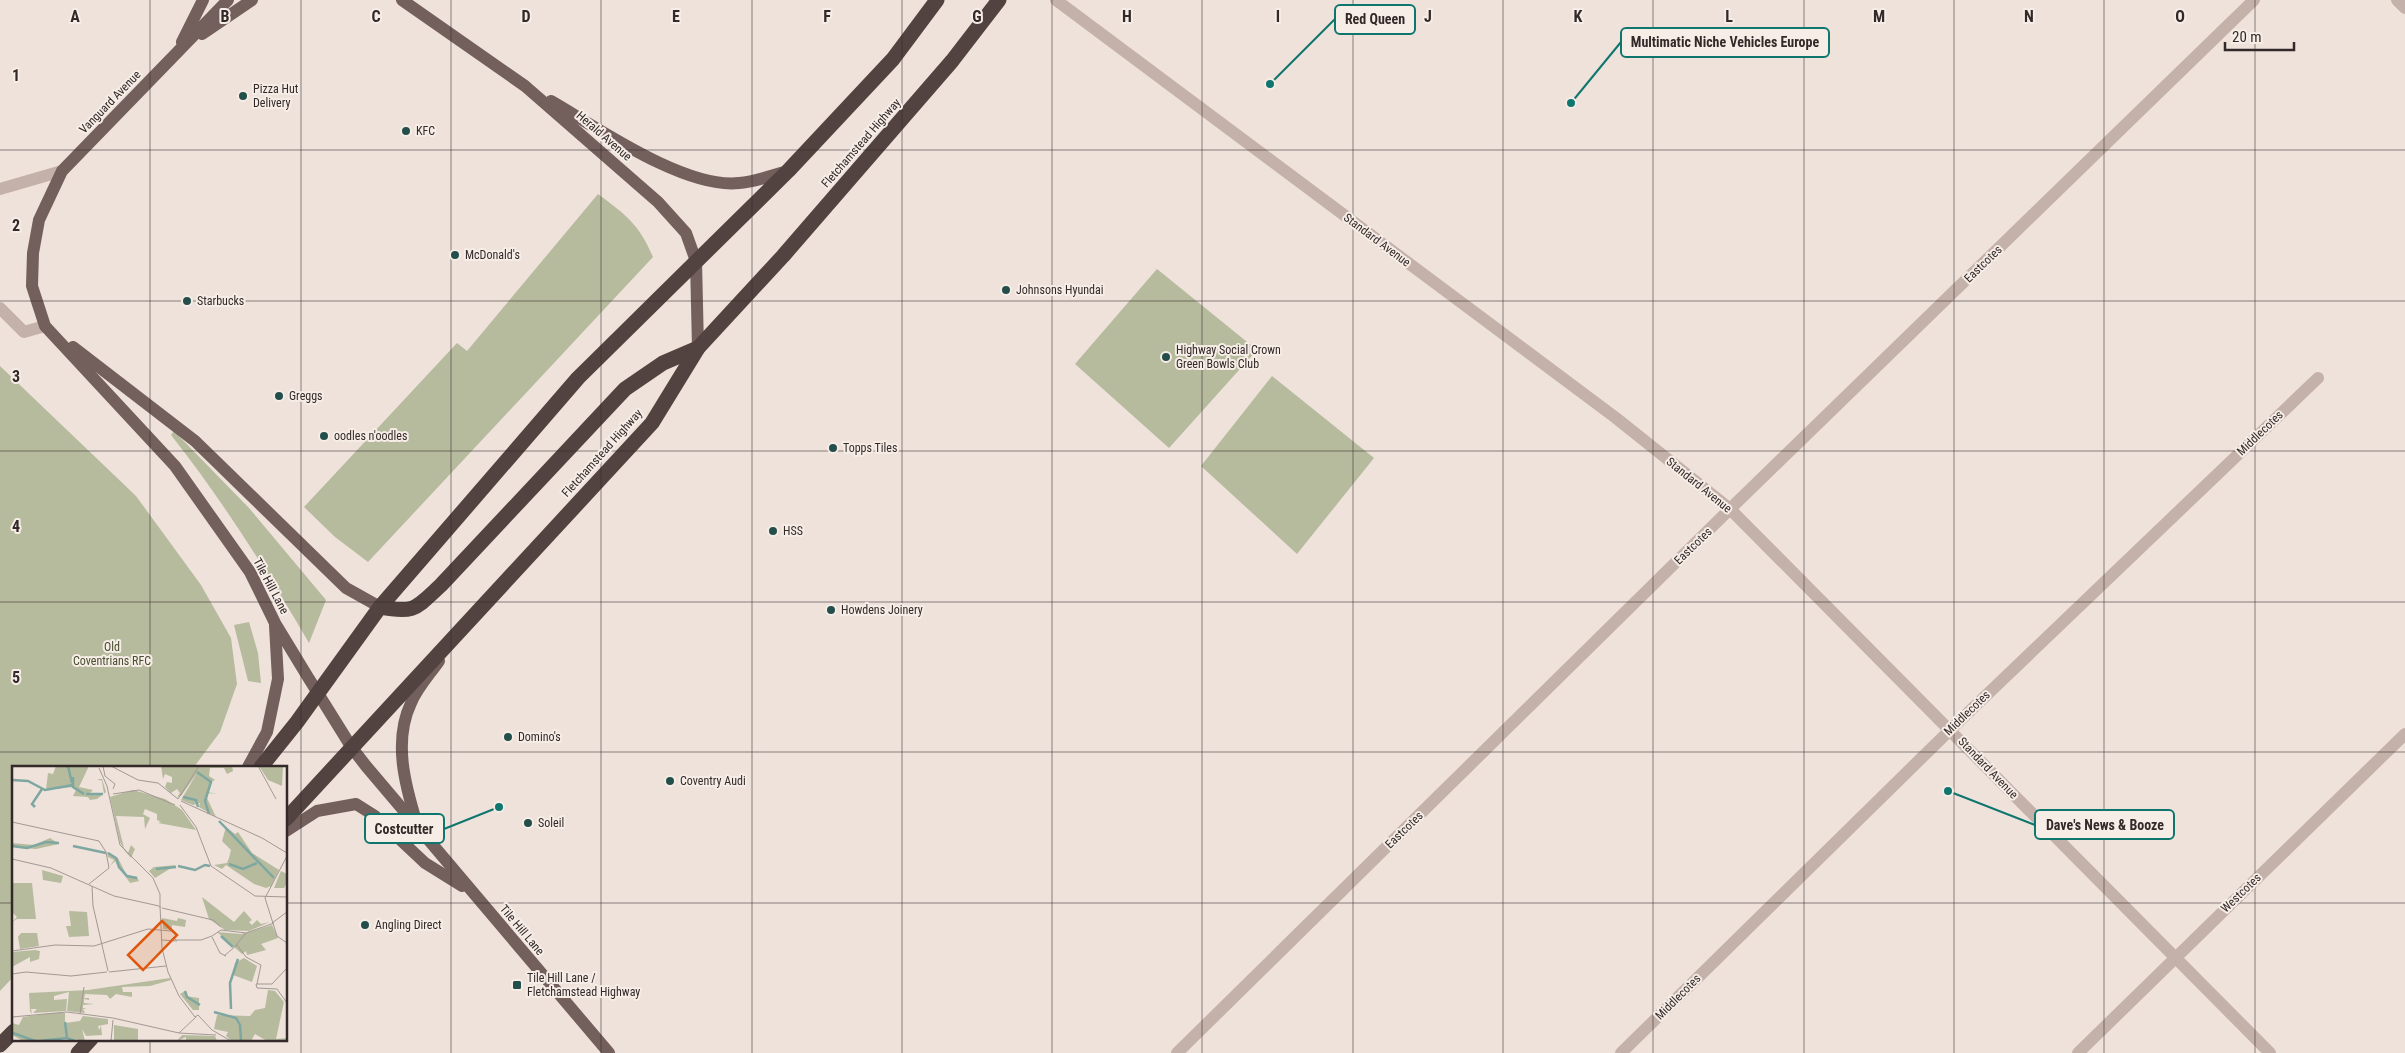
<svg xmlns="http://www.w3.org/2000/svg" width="2405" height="1053" font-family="'Roboto Condensed',sans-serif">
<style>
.green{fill:#b6bb9d}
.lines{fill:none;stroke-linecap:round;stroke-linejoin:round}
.minor{stroke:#c4b1a9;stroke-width:12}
.major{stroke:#735f5b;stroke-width:12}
.highway{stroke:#524340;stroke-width:15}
.grid{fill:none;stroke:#332928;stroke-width:1;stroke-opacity:0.55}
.poi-dot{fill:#234e4a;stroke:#f6ede7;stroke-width:2}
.labels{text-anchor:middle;stroke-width:4;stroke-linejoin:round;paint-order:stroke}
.poi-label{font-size:12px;fill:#332928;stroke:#f6ede7;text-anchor:start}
.street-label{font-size:12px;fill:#332928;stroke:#f6ede7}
.park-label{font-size:12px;fill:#484e2f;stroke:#f6ede7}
.inset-river{fill:none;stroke:#7ea7a2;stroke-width:2.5}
.inset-road{fill:none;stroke:#a39893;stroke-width:1}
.view{fill:#df570d;fill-opacity:0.15;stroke:#df570d;stroke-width:2.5}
.inset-edge{fill:none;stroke:#332928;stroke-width:2.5}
.grid-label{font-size:16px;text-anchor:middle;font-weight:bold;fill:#332928;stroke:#f6ede7;stroke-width:4;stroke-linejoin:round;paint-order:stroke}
.leader{fill:none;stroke:#0f766e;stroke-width:2}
.callout-dot{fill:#0f766e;stroke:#f6ede7;stroke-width:2}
.callout{fill:#f6ede7;stroke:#0f766e;stroke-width:2}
.callout-label{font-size:14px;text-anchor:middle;font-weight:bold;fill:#332928}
</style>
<rect width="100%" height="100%" fill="#eee2db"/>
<g class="green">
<path d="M 598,194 C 626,215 639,224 653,257 L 368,562 L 335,537 L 304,507 L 457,343 L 467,351 Z"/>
<path d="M 1157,269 L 1257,350 L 1169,448 L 1075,364 Z"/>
<path d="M 0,366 L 136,496 L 201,585 L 231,638 L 237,684 L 220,732 L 194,767 L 14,767 L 14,976 L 0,991 Z"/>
<path d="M 1272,376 L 1374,458 L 1297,554 L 1201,466 Z"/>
<path d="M 174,431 L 249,508 L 326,600 L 309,643 C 267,571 223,501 171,435 Z"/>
<path d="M 249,622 L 258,653 L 261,683 L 248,681 L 234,625 Z"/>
</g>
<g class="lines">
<g class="minor">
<path d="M 1056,0 L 1616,418 L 1730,509 L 2270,1053"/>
<path d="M 2397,0 L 2405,8"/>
<path d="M 0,189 L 62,171"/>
<path d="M 0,308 L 24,332 L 45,326"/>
<path d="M 1177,1053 L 1730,509 L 2254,0"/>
<path d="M 1621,1053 L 1951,729 L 2318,378"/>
<path d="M 2078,1053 L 2405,734"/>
</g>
<g class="major">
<path d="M 228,0 L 62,171 L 39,220 L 33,253 L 32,286 L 45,326 L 175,466 L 250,572 L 275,623 L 306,674 L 352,748 L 366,766 L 609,1053"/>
<path d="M 402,0 L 525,86 L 658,202 L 686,233 L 696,261 L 698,348"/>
<path d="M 202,34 L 252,0"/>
<path d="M 182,42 L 203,0"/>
<path d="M 551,101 C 598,128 685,189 739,183 C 755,182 772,175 788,171"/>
<path d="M 73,347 L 195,441 L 346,588 L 380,607"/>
<path d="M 248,767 L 267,732 L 278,679 L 275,626"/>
<path d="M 417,824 C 405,785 393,741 411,703 C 417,688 430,674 439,661"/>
<path d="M 286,831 L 317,811 L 356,804 L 375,816 L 425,863 L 462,886"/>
</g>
<g class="highway">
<path d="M 380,607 C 415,614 416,608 441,585 L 625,389 L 663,363 L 698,348"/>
<path d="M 261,767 L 297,722 L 380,607 L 578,378 L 788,171 L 893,59 L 937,0"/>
<path d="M 286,819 L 652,423 L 698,348 L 783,256 L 952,61 L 999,0"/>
<path d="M 0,1045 L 14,1031"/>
<path d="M 78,1053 L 91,1039"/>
</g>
</g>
<path class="grid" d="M 150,0 L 150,767M 301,0 L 301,1053M 451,0 L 451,1053M 601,0 L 601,1053M 752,0 L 752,1053M 902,0 L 902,1053M 1052,0 L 1052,1053M 1202,0 L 1202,1053M 1353,0 L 1353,1053M 1503,0 L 1503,1053M 1653,0 L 1653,1053M 1804,0 L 1804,1053M 1954,0 L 1954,1053M 2104,0 L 2104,1053M 2255,0 L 2255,1053M 0,150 L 2405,150M 0,301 L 2405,301M 0,451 L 2405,451M 0,602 L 2405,602M 0,752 L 2405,752M 0,903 L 14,903M 286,903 L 2405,903M 150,1039 L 150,1053"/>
<g class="poi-dot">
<circle cx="243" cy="96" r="5"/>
<circle cx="406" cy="131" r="5"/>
<circle cx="455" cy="255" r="5"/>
<circle cx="1006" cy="290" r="5"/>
<circle cx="187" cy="301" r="5"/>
<circle cx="1166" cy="357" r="5"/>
<circle cx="279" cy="396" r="5"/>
<circle cx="324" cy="436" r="5"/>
<circle cx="833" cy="448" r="5"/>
<circle cx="773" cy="531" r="5"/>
<circle cx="831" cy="610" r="5"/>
<circle cx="508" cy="737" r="5"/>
<circle cx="670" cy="781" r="5"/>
<circle cx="528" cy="823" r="5"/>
<circle cx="365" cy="925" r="5"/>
<rect x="512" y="980" width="10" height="10" rx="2.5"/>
</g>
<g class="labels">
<g class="poi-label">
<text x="253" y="93">Pizza Hut<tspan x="253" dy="14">Delivery</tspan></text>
<text x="416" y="135">KFC</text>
<text x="465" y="259">McDonald's</text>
<text x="1016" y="294">Johnsons Hyundai</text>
<text x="197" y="305">Starbucks</text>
<text x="1176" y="354">Highway Social Crown<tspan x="1176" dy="14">Green Bowls Club</tspan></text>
<text x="289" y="400">Greggs</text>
<text x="334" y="440">oodles n'oodles</text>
<text x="843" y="452">Topps Tiles</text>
<text x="783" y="535">HSS</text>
<text x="841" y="614">Howdens Joinery</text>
<text x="518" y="741">Domino's</text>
<text x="680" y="785">Coventry Audi</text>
<text x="538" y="827">Soleil</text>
<text x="375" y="929">Angling Direct</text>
<text x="527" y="982">Tile Hill Lane /<tspan x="527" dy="14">Fletchamstead Highway</tspan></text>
</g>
<g class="street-label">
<text transform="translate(110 102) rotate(-46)" y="4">Vanguard Avenue</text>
<text transform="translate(604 136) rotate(41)" y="4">Herald Avenue</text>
<text transform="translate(861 143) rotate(-49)" y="4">Fletchamstead Highway</text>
<text transform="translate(1377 240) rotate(37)" y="4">Standard Avenue</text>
<text transform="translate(1983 264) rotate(-44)" y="4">Eastcotes</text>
<text transform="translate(2260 433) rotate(-44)" y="4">Middlecotes</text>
<text transform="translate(602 453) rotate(-48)" y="4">Fletchamstead Highway</text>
<text transform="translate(1699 485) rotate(39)" y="4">Standard Avenue</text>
<text transform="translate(1693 546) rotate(-44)" y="4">Eastcotes</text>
<text transform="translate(271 586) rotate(62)" y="4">Tile Hill Lane</text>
<text transform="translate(1967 713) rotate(-44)" y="4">Middlecotes</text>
<text transform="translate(1988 768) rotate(46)" y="4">Standard Avenue</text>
<text transform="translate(1404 830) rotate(-44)" y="4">Eastcotes</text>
<text transform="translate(2241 893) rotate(-44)" y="4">Westcotes</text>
<text transform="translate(522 930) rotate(50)" y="4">Tile Hill Lane</text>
<text transform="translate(1678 997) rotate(-45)" y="4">Middlecotes</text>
</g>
<g class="park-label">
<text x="112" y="651">Old<tspan x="112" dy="14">Coventrians RFC</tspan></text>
</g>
</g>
<g transform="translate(12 766)">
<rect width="275" height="275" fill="#eee2db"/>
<path d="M 44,0 L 77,0 L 67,21 L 81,24 L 77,28 L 92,28 L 90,15 L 85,13 L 90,13 L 94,26 L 85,33 L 78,34 L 76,31 L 61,30 L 64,24 L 61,21 L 34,24 L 36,7 L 41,8 ZM 149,0 L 220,0 L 221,5 L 215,8 L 212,2 L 198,2 L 197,10 L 203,14 L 199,16 L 196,26 L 205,28 L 196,27 L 195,32 L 204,51 L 187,41 L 188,37 L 181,39 L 169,34 L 185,7 L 169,30 L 165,31 L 168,27 L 165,23 L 159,27 L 153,21 L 155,16 L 160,17 L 160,11 L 153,8 L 151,13 ZM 247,0 L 271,0 L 270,20 L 256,14 ZM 121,24 L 153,33 L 170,44 L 184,64 L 146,57 L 149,56 L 145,54 L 145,48 L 133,43 L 131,48 L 138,52 L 133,63 L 132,51 L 104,50 L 112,82 L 116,87 L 119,79 L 123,83 L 119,92 L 112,84 L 108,76 L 98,31 ZM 214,61 L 223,68 L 226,66 L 240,87 L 267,104 L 259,120 L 254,122 L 242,118 L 214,99 L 210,103 L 202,99 L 215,97 L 217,92 L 219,84 L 210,75 ZM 38,72 L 47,78 L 24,83 L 0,81 L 0,77 L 22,79 ZM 95,86 L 106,92 L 115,110 L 125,111 L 127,115 L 118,117 L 103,95 L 98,100 L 102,94 L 96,91 ZM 164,99 L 143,112 L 137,105 L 142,101 ZM 30,104 L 51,110 L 49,117 L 31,114 ZM 269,105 L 275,108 L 275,117 L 272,122 L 262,122 ZM 0,117 L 20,117 L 24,153 L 5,153 L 0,156 L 5,151 L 0,146 ZM 190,131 L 222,156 L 232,145 L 240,154 L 237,156 L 240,159 L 245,154 L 249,158 L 258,156 L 237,165 L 213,164 L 197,153 ZM 57,145 L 75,146 L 77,170 L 57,171 L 54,160 L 59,160 ZM 150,152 L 165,155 L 166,152 L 174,154 L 173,161 L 160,159 L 160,164 L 151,163 ZM 260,159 L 266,172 L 249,178 L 254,184 L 235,189 L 234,185 L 230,188 L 205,166 L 229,168 ZM 9,167 L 25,167 L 27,180 L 8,183 L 6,171 ZM 23,184 L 28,185 L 27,193 L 18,196 L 18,191 L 0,201 L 0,186 ZM 232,192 L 245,200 L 240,216 L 221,209 L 223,197 ZM 158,212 L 159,214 L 138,220 L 110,221 L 111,226 L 120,226 L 120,231 L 104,228 L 98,233 L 95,229 L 73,228 L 72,232 L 77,232 L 77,234 L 72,233 L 72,237 L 82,238 L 71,239 L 71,242 L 75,243 L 71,243 L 73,247 L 55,245 L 57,226 L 42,230 L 42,234 L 55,233 L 54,245 L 21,247 L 25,243 L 19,243 L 20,248 L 18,245 L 17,227 L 76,224 ZM 256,224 L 263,225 L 272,236 L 264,273 L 275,272 L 275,275 L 255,275 L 243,268 L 239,275 L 220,275 L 214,270 L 216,266 L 202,263 L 205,249 L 238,250 L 243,244 L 253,242 ZM 173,225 L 173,230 L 187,232 L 187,244 L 181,244 L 168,228 ZM 40,247 L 53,247 L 53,257 L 68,255 L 71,250 L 96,253 L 96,258 L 86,260 L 87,264 L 89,260 L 90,269 L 74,270 L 70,263 L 73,275 L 54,272 L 11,275 L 0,269 L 0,257 L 7,259 L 11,251 ZM 102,259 L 126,263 L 126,275 L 102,275 ZM 170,269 L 203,270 L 205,275 L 174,275 L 174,271 L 165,275 Z" fill="#b6bb9d"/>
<path class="inset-river" d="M 56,0 L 60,17M 185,6 L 199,16 L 193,35 L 197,48M 61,11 L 61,21 L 72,28M 0,14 L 16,15 L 33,24 L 61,19M 74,28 L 91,28M 171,31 L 184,34 L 186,41M 23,41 L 20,38 L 30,23M 207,55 L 262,112M 0,80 L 15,82 L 34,76 L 47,77M 61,80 L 94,87M 96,87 L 104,92 L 107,101 L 115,110 L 125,112M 217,98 L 231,103 L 245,97M 166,100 L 183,104 L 193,99 L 198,100M 144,103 L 164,101M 209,170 L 221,181M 173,225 L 175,231 L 188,239M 219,243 L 218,217 L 226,193M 202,246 L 224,252 L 228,259 L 229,275M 53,256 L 55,272M 1,267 L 23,275M 27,275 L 55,272 L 63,275"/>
<path class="inset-road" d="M 91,0 L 93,10 L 103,18 L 101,23M 99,0 L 126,14 L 146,17 L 166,33M 246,0 L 264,33M 87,2 L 95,20 L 108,79 L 141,112 L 148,128 L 148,142M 101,28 L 127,24 L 163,39M 166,33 L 187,0M 169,35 L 250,72 L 275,87M 168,39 L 184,61 L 199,100 L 243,130 L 275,131M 0,56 L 87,75 L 94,86 L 97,102 L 77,118M 0,93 L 39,102 L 102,130 L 147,140M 80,120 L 81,140 L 96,205M 253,132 L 265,170 L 275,177M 253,132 L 275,90M 148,140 L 150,182 L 156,206 L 167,230 L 183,251 L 186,249M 150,142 L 201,154 L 209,161M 260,157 L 275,146M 200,170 L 209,164 L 234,167 L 262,157M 161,171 L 164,174 L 189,174 L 200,170M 200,171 L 208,187 L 214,190M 150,174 L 165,175M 224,179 L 234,167M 225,179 L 234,191 L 249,199 L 245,218M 0,185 L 43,179 L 82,180 L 136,163 L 159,165M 212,190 L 225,179M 97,206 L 154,200M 0,208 L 14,206 L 59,210 L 95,206M 245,222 L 244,218 L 260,218 L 275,202M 245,222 L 265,223 L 275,237M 68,248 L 72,221M 186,249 L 200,264 L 219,275M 0,251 L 55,246 L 101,252 L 167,267M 167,267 L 204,269M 167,267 L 184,251M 99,275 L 101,254"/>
<path class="view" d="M 150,155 L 165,169 L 131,204 L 116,189 Z"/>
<rect width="275" height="275" class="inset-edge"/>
</g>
<g class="grid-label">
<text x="75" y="22">A</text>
<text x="225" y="22">B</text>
<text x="376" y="22">C</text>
<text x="526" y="22">D</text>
<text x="676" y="22">E</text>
<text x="827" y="22">F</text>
<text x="977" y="22">G</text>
<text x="1127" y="22">H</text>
<text x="1278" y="22">I</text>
<text x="1428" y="22">J</text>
<text x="1578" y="22">K</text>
<text x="1729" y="22">L</text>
<text x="1879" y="22">M</text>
<text x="2029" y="22">N</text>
<text x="2180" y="22">O</text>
<text x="16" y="81">1</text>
<text x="16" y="231">2</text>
<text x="16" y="382">3</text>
<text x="16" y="532">4</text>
<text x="16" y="683">5</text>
</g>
<path class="leader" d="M1270 84L1335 19M1571 103L1621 42M1948 791L2035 825M499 807L444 829"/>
<g class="callout-dot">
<circle cx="1270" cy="84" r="5"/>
<circle cx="1571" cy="103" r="5"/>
<circle cx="1948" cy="791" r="5"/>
<circle cx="499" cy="807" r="5"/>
</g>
<g class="callout">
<rect x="1335" y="5" width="80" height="29" rx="5"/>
<rect x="1621" y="28" width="208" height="29" rx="5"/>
<rect x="2035" y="810" width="139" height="29" rx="5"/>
<rect x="365" y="814" width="79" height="29" rx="5"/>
</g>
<g class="callout-label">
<text x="1375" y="24">Red Queen</text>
<text x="1725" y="47">Multimatic Niche Vehicles Europe</text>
<text x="2105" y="830">Dave's News &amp; Booze</text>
<text x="404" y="834">Costcutter</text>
</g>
<path d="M2225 42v8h69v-8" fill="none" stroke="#332928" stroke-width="2.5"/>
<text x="2232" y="42" font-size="15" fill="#332928" stroke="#f6ede7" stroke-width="4" paint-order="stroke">20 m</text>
</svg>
